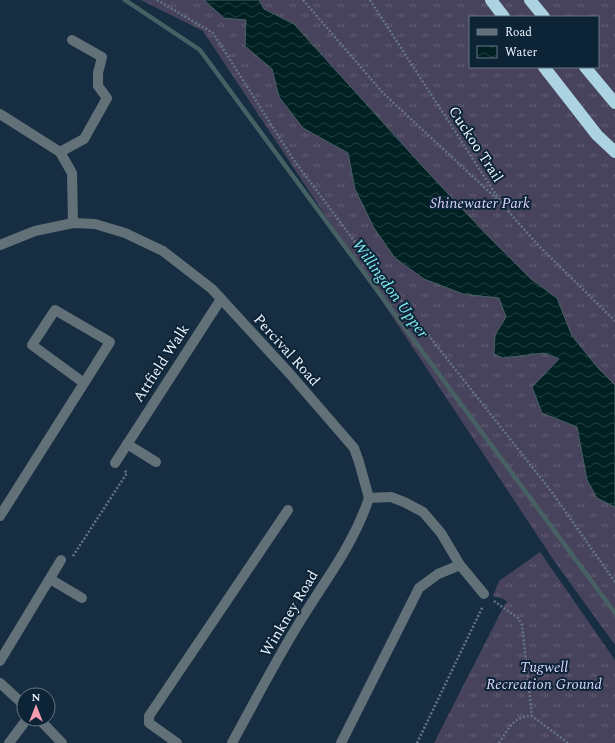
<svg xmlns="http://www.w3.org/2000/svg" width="615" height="743" font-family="Spectral,serif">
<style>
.grass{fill:url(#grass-tufts);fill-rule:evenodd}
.pitch{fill:#48435d}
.water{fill:url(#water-waves);stroke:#476064}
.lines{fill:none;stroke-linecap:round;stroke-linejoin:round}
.stream{stroke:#476064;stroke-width:4.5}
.path{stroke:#637484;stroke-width:2.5;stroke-dasharray:2 2;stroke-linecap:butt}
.minor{stroke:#627178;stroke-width:10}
.highway{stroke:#abd3e2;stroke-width:12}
.labels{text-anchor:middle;stroke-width:4;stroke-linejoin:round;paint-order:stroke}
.street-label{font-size:15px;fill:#ecf4fd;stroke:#0d2437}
.park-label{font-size:15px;font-style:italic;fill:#d9d2fc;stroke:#0d2437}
.water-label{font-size:16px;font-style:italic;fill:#82e9f0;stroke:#0d2437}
</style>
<defs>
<pattern id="grass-tufts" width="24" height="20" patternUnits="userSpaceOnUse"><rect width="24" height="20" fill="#48435d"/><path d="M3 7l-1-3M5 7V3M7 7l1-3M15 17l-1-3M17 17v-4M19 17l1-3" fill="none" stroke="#635f75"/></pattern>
<pattern id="water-waves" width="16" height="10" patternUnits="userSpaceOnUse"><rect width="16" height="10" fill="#002022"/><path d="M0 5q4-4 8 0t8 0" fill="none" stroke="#254143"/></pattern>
</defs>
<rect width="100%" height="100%" fill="#172e42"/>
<g class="grass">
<path d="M 141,0 L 615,0 L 615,645 L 555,562 L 203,31 ZM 470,17 L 598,17 L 598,67 L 470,67 Z"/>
<path d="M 540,552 L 615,660 L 615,743 L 434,743 L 505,604 L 508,602 L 501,598 L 493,596 L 499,581 Z"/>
</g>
<path class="pitch" d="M 527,733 L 542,743 L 520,743 Z"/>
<path class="water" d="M 204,0 L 259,0 L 264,9 L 294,24 L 424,168 L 485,233 L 531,279 L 557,298 L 572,336 L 598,368 L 615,385 L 615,507 L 597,498 L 587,480 L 577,427 L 542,413 L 532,387 L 559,359 L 544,353 L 503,358 L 494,354 L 495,335 L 506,317 L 499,298 L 463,294 L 424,279 L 395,258 L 374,228 L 355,189 L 348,153 L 303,128 L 279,97 L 272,69 L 245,46 L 246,20 L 224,18 Z"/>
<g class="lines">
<path class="stream" d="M 125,0 L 200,50 L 615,613"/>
<g class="path">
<path d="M 157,0 L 213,33 L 293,159 L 355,242 L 551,491 L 615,582"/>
<path d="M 303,0 L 383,93 L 499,201"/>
<path d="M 370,0 L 502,204 L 537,244 L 615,321"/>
<path d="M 73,556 L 127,473 L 124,470"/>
<path d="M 494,601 L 518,618 L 522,625 L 532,716"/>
<path d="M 417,743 L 483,606"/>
<path d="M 499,743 C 508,730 514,715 532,716 L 568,743"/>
</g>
<g class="minor">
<path d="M 0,114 L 60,152 L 72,173 L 73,223"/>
<path d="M 60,152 L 84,139 L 107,98 L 98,86 L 98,73 L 102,57 L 72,40"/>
<path d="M 0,245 L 35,231 L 73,223 L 95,224 L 125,233 L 163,251 L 212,289 L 290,374 L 354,448 L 359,462 L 369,498 L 391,497 L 404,502 L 423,512 L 441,533 L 460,565 L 484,594"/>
<path d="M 127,444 L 156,462"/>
<path d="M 115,463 L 221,299"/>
<path d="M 0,516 L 110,342 L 55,310 L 32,345 L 84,383"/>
<path d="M 50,579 L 82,598"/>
<path d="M 0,661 L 61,560"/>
<path d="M 0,683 L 24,705"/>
<path d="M 39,719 L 62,743"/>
<path d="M 9,743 L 27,719"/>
<path d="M 177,743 L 149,723 L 149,716 L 288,510"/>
<path d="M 232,743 C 254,703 275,662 299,623 C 325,580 353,546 369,498"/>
<path d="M 341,743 L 419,588 L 438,574 L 460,565"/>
</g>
<g class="highway">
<path d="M 491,0 L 504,17"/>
<path d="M 530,0 L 544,17"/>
<path d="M 544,67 L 597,135 L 615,152"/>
<path d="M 585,67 L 615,103"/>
</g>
</g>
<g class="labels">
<g class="street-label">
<text transform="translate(476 144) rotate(57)" y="5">Cuckoo Trail</text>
<text transform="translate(287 350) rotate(48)" y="5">Percival Road</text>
<text transform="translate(161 363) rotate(-57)" y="5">Attfield Walk</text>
<text transform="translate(289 613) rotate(-59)" y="5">Winkney Road</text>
</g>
<g class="park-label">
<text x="480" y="208">Shinewater Park</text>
<text x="544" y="672">Tugwell<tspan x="544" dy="17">Recreation Ground</tspan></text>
</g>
<g class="water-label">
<text transform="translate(391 288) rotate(54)" y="6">Willingdon Upper</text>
</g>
</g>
<rect x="469" y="16" width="130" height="52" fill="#0d2437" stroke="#667786"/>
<rect x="477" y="29" width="20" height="6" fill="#627178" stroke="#667786"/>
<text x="505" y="36" font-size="12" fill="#ecf4fd">Road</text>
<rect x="477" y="46" width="20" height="12" fill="url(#water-waves)" stroke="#667786"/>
<text x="505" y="56" font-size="12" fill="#ecf4fd">Water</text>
<g transform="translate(36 707)"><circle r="19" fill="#0d2437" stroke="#667786"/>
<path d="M0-3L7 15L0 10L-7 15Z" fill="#f19ab2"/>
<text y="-6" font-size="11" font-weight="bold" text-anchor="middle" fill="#ecf4fd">N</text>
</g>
</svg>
